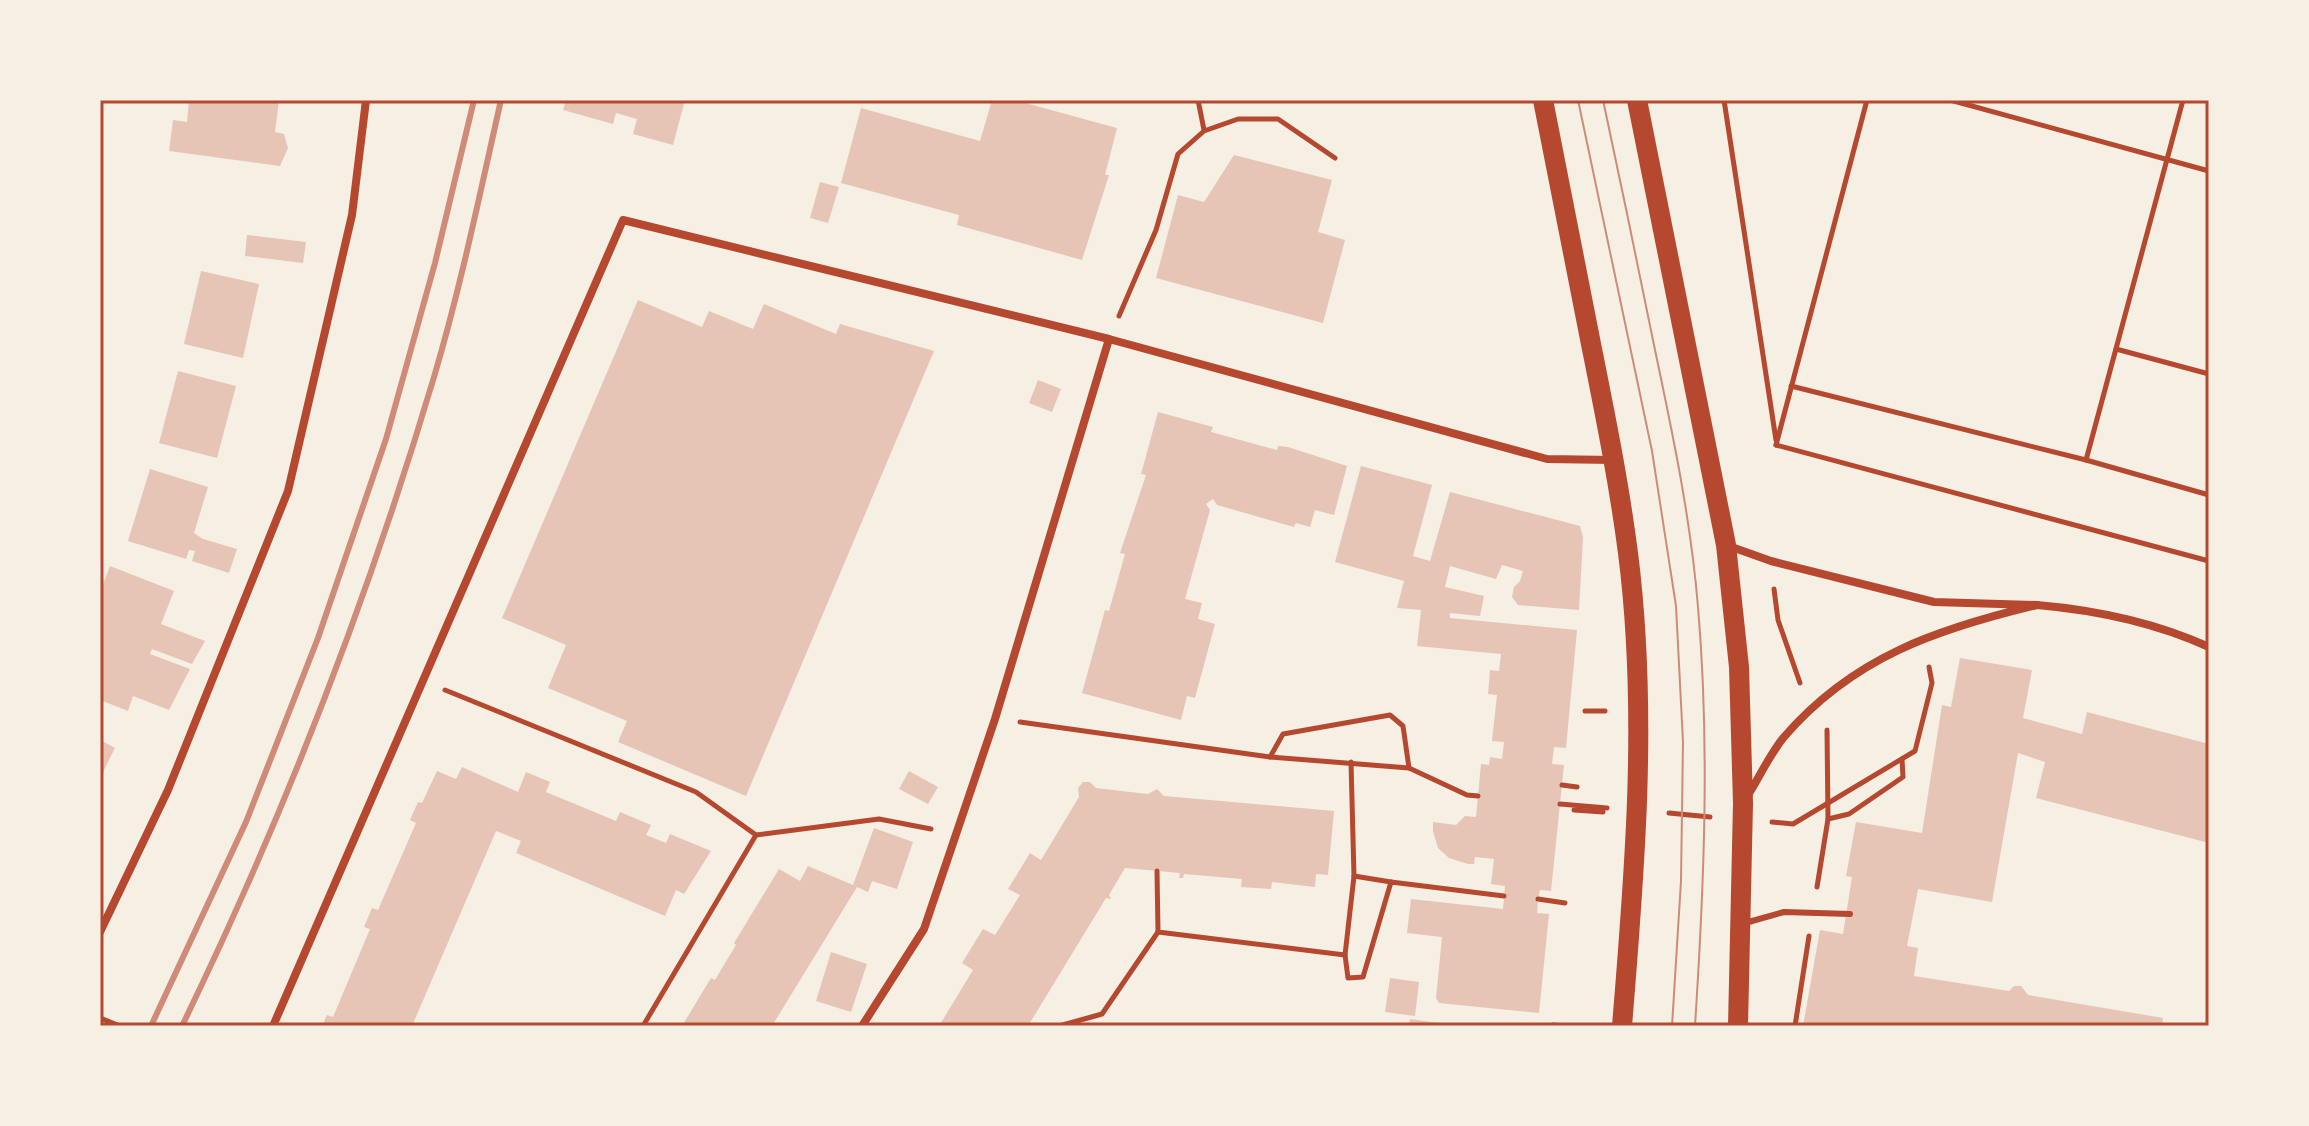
<svg xmlns="http://www.w3.org/2000/svg" width="2309" height="1126" font-family="'IBM Plex Serif',serif">
<style>
.building{fill:#e6c5b7}
.lines{fill:none;stroke-linecap:round;stroke-linejoin:round}
.path{stroke:#b5482f;stroke-width:5}
.service{stroke:#b5482f;stroke-width:6}
.minor{stroke:#b5482f;stroke-width:8}
.primary{stroke:#b5482f;stroke-width:20}
.tram{stroke:#cf8b77;stroke-width:2}
.rail{stroke:#cf8b77;stroke-width:6}
.neatline{fill:none;stroke:#b5482f;stroke-width:3}
</style>
<rect width="100%" height="100%" fill="#f6efe4"/>
<g class="building">
<path d="M 189,100 L 279,101 L 275,132 L 284,134 L 288,148 L 280,166 L 169,151 L 173,120 L 187,122 Z"/>
<path d="M 566,100 L 685,100 L 673,145 L 633,134 L 637,119 L 616,113 L 613,124 L 563,110 Z"/>
<path d="M 992,100 L 1014,100 L 1117,128 L 1105,175 L 1109,175 L 1082,260 L 957,225 L 959,215 L 841,183 L 861,108 L 980,141 Z"/>
<path d="M 1234,155 L 1332,180 L 1318,232 L 1345,240 L 1323,323 L 1156,278 L 1178,195 L 1204,202 Z"/>
<path d="M 820,182 L 839,187 L 828,223 L 810,218 Z"/>
<path d="M 247,235 L 306,242 L 303,263 L 245,256 Z"/>
<path d="M 201,271 L 259,284 L 243,358 L 184,344 Z"/>
<path d="M 638,300 L 702,327 L 709,311 L 753,329 L 764,304 L 836,334 L 840,324 L 934,351 L 746,796 L 618,742 L 627,721 L 548,688 L 566,645 L 502,618 Z"/>
<path d="M 178,371 L 236,386 L 217,458 L 159,443 Z"/>
<path d="M 1038,380 L 1061,389 L 1052,412 L 1029,403 Z"/>
<path d="M 1158,412 L 1213,427 L 1211,432 L 1277,450 L 1278,446 L 1288,447 L 1347,466 L 1334,515 L 1315,510 L 1310,527 L 1296,523 L 1294,527 L 1217,505 L 1213,499 L 1206,504 L 1210,510 L 1185,599 L 1202,603 L 1198,619 L 1215,624 L 1195,698 L 1187,696 L 1181,720 L 1082,693 L 1105,610 L 1109,611 L 1125,554 L 1120,553 L 1146,475 L 1141,474 Z"/>
<path d="M 1361,466 L 1432,485 L 1413,556 L 1430,561 L 1450,492 L 1580,526 L 1583,537 L 1579,610 L 1518,605 L 1512,597 L 1514,587 L 1520,581 L 1523,571 L 1502,565 L 1496,579 L 1450,566 L 1445,587 L 1484,596 L 1480,616 L 1450,613 L 1450,618 L 1577,630 L 1566,748 L 1554,747 L 1552,764 L 1564,765 L 1551,891 L 1540,890 L 1538,899 L 1537,913 L 1549,914 L 1539,1013 L 1439,1003 L 1436,998 L 1442,937 L 1407,933 L 1411,899 L 1503,909 L 1505,886 L 1491,884 L 1494,859 L 1475,857 L 1474,864 L 1468,864 L 1449,858 L 1438,848 L 1433,831 L 1433,822 L 1456,825 L 1465,816 L 1476,817 L 1481,764 L 1489,765 L 1490,757 L 1502,759 L 1504,742 L 1492,741 L 1497,695 L 1488,694 L 1490,670 L 1499,671 L 1501,654 L 1417,646 L 1421,610 L 1397,608 L 1404,581 L 1335,562 Z"/>
<path d="M 150,469 L 208,487 L 194,533 L 203,539 L 237,549 L 229,573 L 192,561 L 195,551 L 189,550 L 186,559 L 128,541 Z"/>
<path d="M 110,566 L 174,591 L 161,624 L 205,641 L 192,664 L 152,649 L 150,654 L 190,669 L 169,710 L 133,696 L 128,711 L 100,700 L 100,592 Z"/>
<path d="M 1960,658 L 2032,670 L 2023,718 L 2082,734 L 2087,712 L 2209,744 L 2209,843 L 2036,798 L 2045,762 L 2018,753 L 1992,902 L 1918,889 L 1907,946 L 1918,948 L 1914,976 L 2009,991 L 2014,986 L 2021,986 L 2028,995 L 2163,1018 L 2162,1026 L 1803,1026 L 1820,930 L 1843,934 L 1852,877 L 1846,876 L 1856,822 L 1922,833 L 1942,705 L 1951,707 Z"/>
<path d="M 100,740 L 115,748 L 100,778 Z"/>
<path d="M 462,767 L 518,792 L 526,772 L 550,782 L 546,792 L 616,821 L 620,812 L 651,825 L 646,835 L 666,843 L 670,834 L 711,851 L 684,894 L 676,890 L 665,916 L 516,853 L 521,841 L 496,831 L 412,1026 L 322,1026 L 327,1015 L 333,1017 L 370,929 L 364,927 L 372,908 L 378,910 L 416,823 L 410,820 L 418,802 L 422,803 L 437,771 L 456,779 Z"/>
<path d="M 909,771 L 938,787 L 928,804 L 899,789 Z"/>
<path d="M 1083,782 L 1090,782 L 1096,788 L 1148,794 L 1157,789 L 1164,796 L 1334,811 L 1328,875 L 1316,874 L 1315,887 L 1272,882 L 1271,889 L 1241,887 L 1242,879 L 1184,874 L 1183,878 L 1179,878 L 1180,873 L 1125,868 L 1109,895 L 1111,899 L 1106,898 L 1028,1026 L 939,1026 L 973,970 L 962,963 L 983,929 L 995,935 L 1020,895 L 1008,889 L 1030,853 L 1041,860 L 1079,797 L 1078,788 Z"/>
<path d="M 874,828 L 913,842 L 897,889 L 872,881 L 868,892 L 857,887 L 772,1026 L 682,1026 L 711,978 L 715,980 L 725,963 L 736,945 L 734,943 L 779,869 L 800,881 L 808,866 L 853,885 Z"/>
<path d="M 831,952 L 867,964 L 851,1012 L 816,1001 Z"/>
<path d="M 1390,978 L 1419,982 L 1415,1016 L 1385,1012 Z"/>
<path d="M 1410,1019 L 1446,1024 L 1446,1026 L 1409,1026 Z"/>
</g>
<g class="lines">
<g class="path">
<path d="M 1198,100 L 1204,130"/>
<path d="M 1724,100 L 1776,440"/>
<path d="M 1950,100 L 2209,171"/>
<path d="M 1119,316 L 1156,230 L 1178,154 L 1204,131 L 1238,119 L 1278,119 L 1335,158"/>
<path d="M 2116,349 L 2209,374"/>
<path d="M 1791,386 L 2086,460 L 2209,495"/>
<path d="M 1776,445 L 2209,561"/>
<path d="M 1776,445 L 1867,100"/>
<path d="M 2086,460 L 2183,100"/>
<path d="M 1774,589 L 1778,620 L 1800,683"/>
<path d="M 445,690 L 696,792 L 756,835 L 879,819 L 931,829"/>
<path d="M 1585,711 L 1605,711"/>
<path d="M 1020,722 L 1270,757 L 1409,768 L 1467,795 L 1478,796"/>
<path d="M 1270,757 L 1283,734 L 1390,715 L 1403,726 L 1409,768"/>
<path d="M 1351,762 L 1354,876 L 1345,955 L 1348,978 L 1363,977 L 1391,882 L 1504,896"/>
<path d="M 1562,785 L 1577,787"/>
<path d="M 1560,804 L 1607,808"/>
<path d="M 1574,810 L 1603,812"/>
<path d="M 1669,813 L 1710,817"/>
<path d="M 1828,819 L 1849,814 L 1903,777 L 1902,759"/>
<path d="M 1772,822 L 1793,824 L 1915,751 L 1932,683 L 1929,667"/>
<path d="M 1157,871 L 1158,932 L 1345,955"/>
<path d="M 1354,876 L 1391,882"/>
<path d="M 1817,887 L 1828,819 L 1827,730"/>
<path d="M 1538,899 L 1565,903"/>
<path d="M 100,1018 L 120,1026"/>
<path d="M 1553,1025 L 1563,1026"/>
<path d="M 643,1026 L 756,835"/>
<path d="M 1059,1026 L 1102,1014 L 1158,932"/>
<path d="M 1795,1026 L 1809,936"/>
</g>
<path class="service" d="M 1745,923 L 1784,912 L 1850,914"/>
<g class="minor">
<path d="M 1726,545 L 1771,561 L 1934,602 L 2037,605 C 1937,629 1853,657 1784,737 C 1770,754 1760,776 1748,795"/>
<path d="M 2037,605 C 2095,610 2156,623 2209,647"/>
<path d="M 100,932 L 168,790 L 288,491 L 352,215 L 366,100"/>
<path d="M 273,1026 L 623,220 L 1109,339 L 1547,459 L 1613,460"/>
<path d="M 862,1026 L 924,929 L 995,719 L 1109,339"/>
</g>
<g class="primary">
<path d="M 1543,100 C 1559,181 1575,263 1591,344 C 1605,414 1619,483 1628,553 C 1648,710 1635,869 1622,1026"/>
<path d="M 1637,100 L 1726,545 L 1739,667 L 1743,803 L 1738,1026"/>
</g>
<g class="tram">
<path d="M 1578,100 L 1652,451 L 1676,606 L 1683,742 L 1681,881 L 1672,1026"/>
<path d="M 1603,100 C 1621,183 1638,267 1655,350 C 1673,435 1691,521 1698,607 C 1710,747 1704,886 1695,1026"/>
</g>
<g class="rail">
<path d="M 151,1026 L 246,822 L 318,638 L 386,439 L 435,263 L 474,100"/>
<path d="M 182,1026 C 283,818 368,599 434,377 C 461,286 480,193 501,100"/>
</g>
</g>
<rect width="2309" height="1126" fill="none" stroke="#f6efe4" stroke-width="204"/>
<rect x="102" y="102" width="2105" height="922" class="neatline"/>
</svg>
